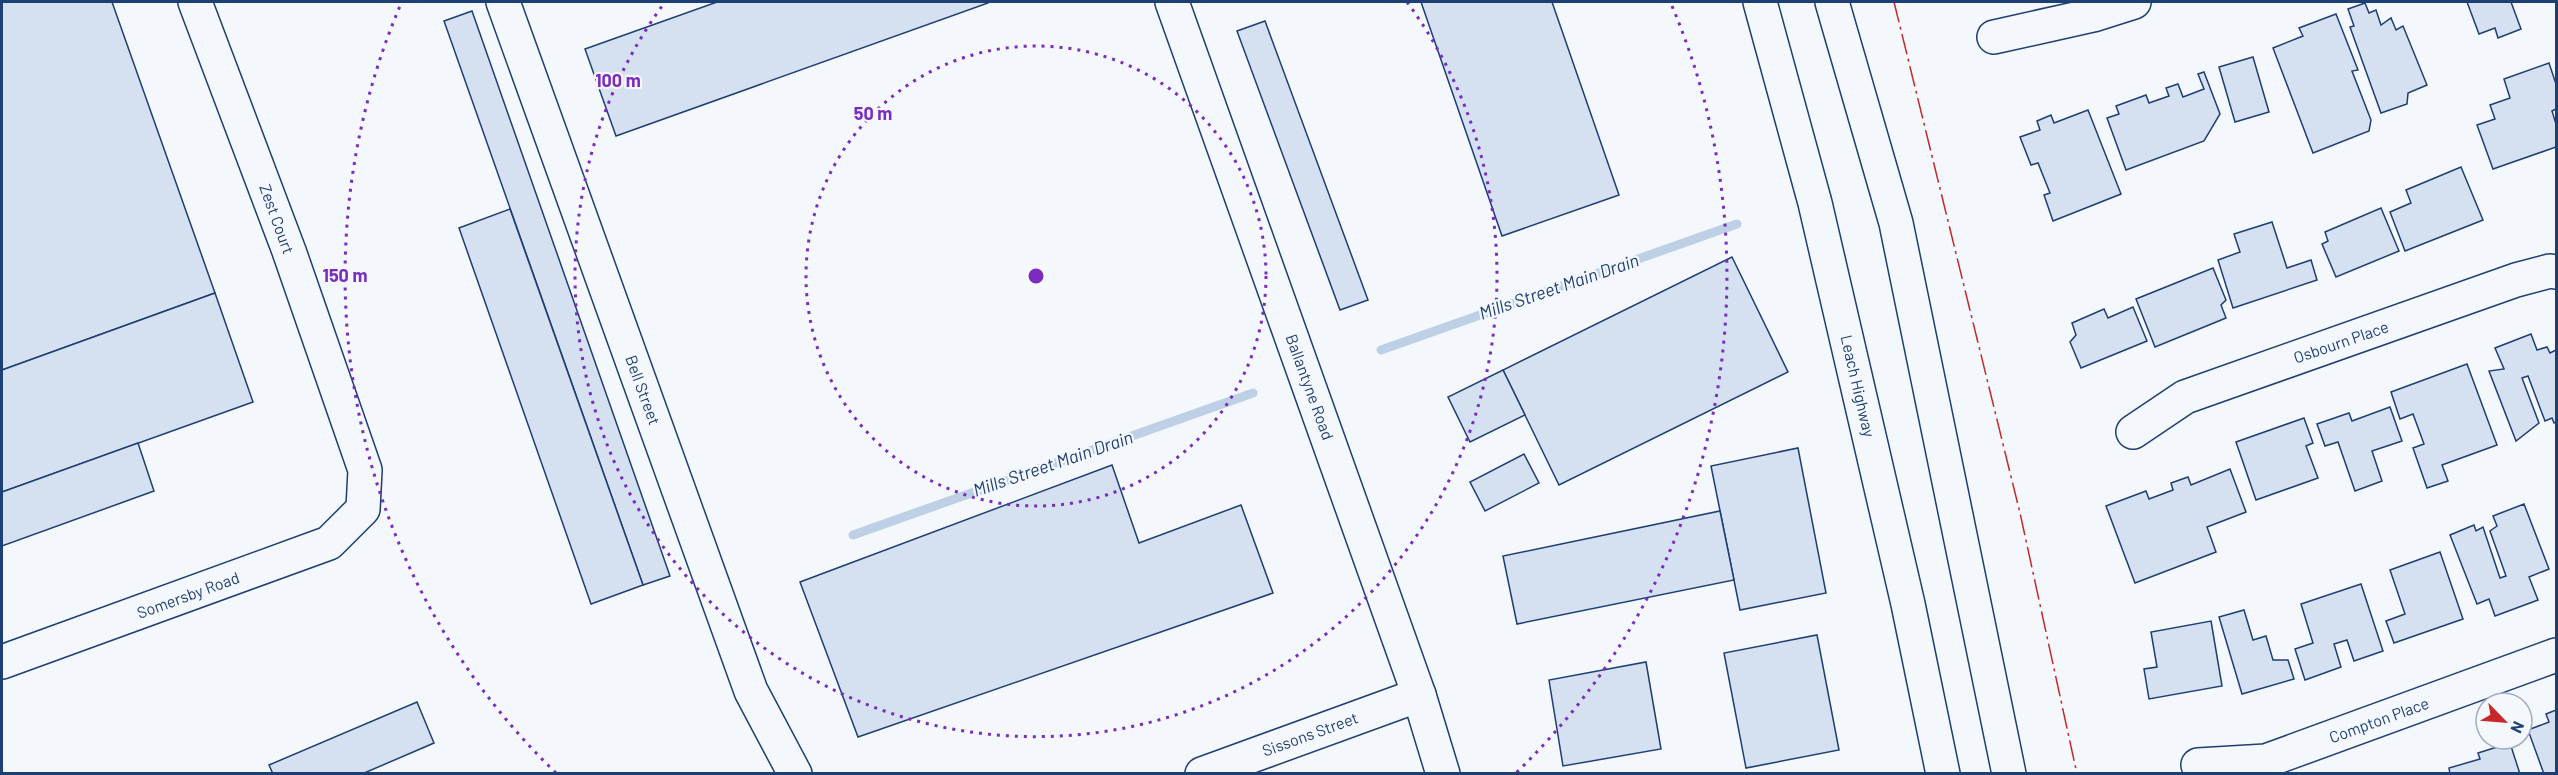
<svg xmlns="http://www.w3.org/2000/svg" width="2558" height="775" font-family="Barlow,sans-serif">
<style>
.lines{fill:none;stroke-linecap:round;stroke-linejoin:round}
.stream{stroke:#bed0e5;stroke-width:9}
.building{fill:#d5e0f0;stroke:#1d3f73;stroke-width:1.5}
.minor-casing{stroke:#1d3f73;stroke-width:36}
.highway-casing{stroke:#1d3f73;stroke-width:36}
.minor{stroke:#f4f7fb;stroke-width:33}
.highway{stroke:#f4f7fb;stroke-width:33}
.power{stroke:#c62828;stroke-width:1.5;stroke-dasharray:21 4.5 3 4.5;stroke-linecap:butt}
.ring{fill:none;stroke:#7b2cbf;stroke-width:3;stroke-dasharray:3 6}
.labels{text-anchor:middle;stroke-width:4.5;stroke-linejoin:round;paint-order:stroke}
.street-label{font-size:16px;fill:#1d3f73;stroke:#f4f7fb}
.water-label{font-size:18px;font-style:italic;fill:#1d3f73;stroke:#f4f7fb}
.centre{fill:#7b2cbf;stroke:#f4f7fb;stroke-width:3}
.ring-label{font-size:18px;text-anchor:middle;font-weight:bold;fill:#7b2cbf;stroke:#f4f7fb;stroke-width:4.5;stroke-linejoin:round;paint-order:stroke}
</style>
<rect width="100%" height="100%" fill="#f4f7fb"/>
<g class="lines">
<g class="stream">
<path d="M 1381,350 L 1737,224"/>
<path d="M 853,535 L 1253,393"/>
</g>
</g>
<g class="building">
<path d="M 2,2 L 112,2 L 215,293 L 2,370 Z"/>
<path d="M 717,2 L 988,2 L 988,3 L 616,136 L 585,49 Z"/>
<path d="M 1421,2 L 1552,2 L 1619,195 L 1502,236 Z"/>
<path d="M 2467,2 L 2511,2 L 2521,29 L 2498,38 L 2495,28 L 2479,34 Z"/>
<path d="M 2365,3 L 2369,13 L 2376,10 L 2381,25 L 2391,18 L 2396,30 L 2403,26 L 2427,85 L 2408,93 L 2407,104 L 2381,113 L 2350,27 L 2354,26 L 2348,9 Z"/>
<path d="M 472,11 L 670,576 L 643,585 L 444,21 Z"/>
<path d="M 2336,14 L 2358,70 L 2352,71 L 2371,120 L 2369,131 L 2313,153 L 2273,48 L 2303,36 L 2299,28 Z"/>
<path d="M 1265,21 L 1368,300 L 1340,310 L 1237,31 Z"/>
<path d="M 2253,57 L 2269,112 L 2235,122 L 2219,67 Z"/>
<path d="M 2549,63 L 2556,84 L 2556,109 L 2552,111 L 2556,124 L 2556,147 L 2493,169 L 2477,125 L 2495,119 L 2490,105 L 2510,98 L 2504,79 Z"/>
<path d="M 2204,72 L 2220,114 L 2204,141 L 2126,170 L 2107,118 L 2119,114 L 2116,106 L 2146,95 L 2149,103 L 2169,96 L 2166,88 L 2178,84 L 2183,97 L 2204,89 L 2198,74 Z"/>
<path d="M 2088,110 L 2121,194 L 2053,221 L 2044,195 L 2050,193 L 2038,163 L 2031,165 L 2020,137 L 2040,130 L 2037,121 L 2051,115 L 2054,123 Z"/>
<path d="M 2461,167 L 2483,220 L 2405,251 L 2390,212 L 2411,203 L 2406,190 Z"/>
<path d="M 2381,208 L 2399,251 L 2336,277 L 2322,244 L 2328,241 L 2325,232 Z"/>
<path d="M 510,209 L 643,585 L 591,604 L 459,228 Z"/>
<path d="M 2272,222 L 2287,268 L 2311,260 L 2317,280 L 2233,308 L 2218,260 L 2240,252 L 2234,234 Z"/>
<path d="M 1732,257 L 1788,372 L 1559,485 L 1503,370 Z"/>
<path d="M 2213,268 L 2226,300 L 2221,305 L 2226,318 L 2155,347 L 2136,299 Z"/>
<path d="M 215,293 L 253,402 L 2,492 L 2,370 Z"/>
<path d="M 2133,307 L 2147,341 L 2081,368 L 2070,342 L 2076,335 L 2072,323 L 2104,309 L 2108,318 Z"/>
<path d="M 2531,334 L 2537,350 L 2547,347 L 2550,353 L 2556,350 L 2556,422 L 2554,423 L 2552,418 L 2545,421 L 2528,376 L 2522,378 L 2539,423 L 2516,441 L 2489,371 L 2504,369 L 2495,348 Z"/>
<path d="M 2467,364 L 2497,445 L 2442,465 L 2448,481 L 2427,488 L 2413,448 L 2424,444 L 2413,414 L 2400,419 L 2391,392 Z"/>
<path d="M 1503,370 L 1525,415 L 1470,442 L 1448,397 Z"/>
<path d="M 2390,407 L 2402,441 L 2372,451 L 2382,481 L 2355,491 L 2338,442 L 2325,446 L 2317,424 L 2349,413 L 2352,421 Z"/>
<path d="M 2304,418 L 2313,443 L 2306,446 L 2318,478 L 2256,500 L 2236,442 Z"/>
<path d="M 138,443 L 154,491 L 2,546 L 2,492 Z"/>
<path d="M 1798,448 L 1826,593 L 1740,610 L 1711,466 Z"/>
<path d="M 1524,454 L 1539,483 L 1485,511 L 1470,482 Z"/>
<path d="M 1112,465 L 1139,543 L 1241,505 L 1273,593 L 858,737 L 800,582 Z"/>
<path d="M 2230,469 L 2246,512 L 2207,527 L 2216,552 L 2135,583 L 2106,506 L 2146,491 L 2149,499 L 2173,490 L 2171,483 L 2188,477 L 2191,485 Z"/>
<path d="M 2524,504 L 2549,569 L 2529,577 L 2538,600 L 2495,616 L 2489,599 L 2477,604 L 2450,535 L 2474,525 L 2476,531 L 2483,527 L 2500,578 L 2506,576 L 2490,531 L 2497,526 L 2493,516 Z"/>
<path d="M 1720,511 L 1734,580 L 1517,624 L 1503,556 Z"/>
<path d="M 2440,552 L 2463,619 L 2394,643 L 2386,621 L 2405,614 L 2390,570 Z"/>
<path d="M 2361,584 L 2383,651 L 2354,661 L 2347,640 L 2334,644 L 2341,667 L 2305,680 L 2295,649 L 2313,643 L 2301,604 Z"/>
<path d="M 2244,610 L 2253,640 L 2266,636 L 2273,660 L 2288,660 L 2294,679 L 2242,694 L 2219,617 Z"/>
<path d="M 2211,621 L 2222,686 L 2149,699 L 2144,669 L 2157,667 L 2151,632 Z"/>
<path d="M 1817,635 L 1839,750 L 1746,768 L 1724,653 Z"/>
<path d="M 1646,662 L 1661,749 L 1563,766 L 1549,680 Z"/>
<path d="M 417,702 L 434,743 L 362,774 L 273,774 L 269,765 Z"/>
<path d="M 2556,710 L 2556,774 L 2544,774 L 2528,730 L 2549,722 L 2546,714 Z"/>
<path d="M 2510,743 L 2520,774 L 2450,774 L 2449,768 L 2480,759 L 2478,753 Z"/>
</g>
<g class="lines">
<defs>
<g id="minor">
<path d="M 503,2 L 751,691 L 795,774"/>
<path d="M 1172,2 L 1419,695 L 1443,774"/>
<path d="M 1994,37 L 2093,15 L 2134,2"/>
<path d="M 2133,432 L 2185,397 L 2516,280 L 2550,271 L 2556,272"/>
<path d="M 2,662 L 329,543 L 363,509 L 365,470 L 289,251 L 195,2"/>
<path d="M 2198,765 L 2266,761 L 2556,655"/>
<path d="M 1202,774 L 1419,695"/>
</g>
<g id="highway">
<path d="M 1760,2 L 1815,203 L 1908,604 L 1943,774"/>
<path d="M 1832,2 L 1896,223 L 2009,774"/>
</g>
</defs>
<use href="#minor" class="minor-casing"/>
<use href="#highway" class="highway-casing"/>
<use href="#minor" class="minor"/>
<use href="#highway" class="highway"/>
<path class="power" d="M 1894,2 L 2020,513 L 2077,774"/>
</g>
<g class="ring">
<circle cx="1036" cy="276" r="230"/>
<path d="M1407 2A461 461 0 1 1 665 2"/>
<path d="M556 773A691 691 0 0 1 400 6M1672 6A691 691 0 0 1 1516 773"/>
</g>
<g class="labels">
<g class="street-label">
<text transform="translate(277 219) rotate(70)" y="6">Zest Court</text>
<text transform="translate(2341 342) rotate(-19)" y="6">Osbourn Place</text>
<text transform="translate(1858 386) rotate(77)" y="6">Leach Highway</text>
<text transform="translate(1310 387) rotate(70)" y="6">Ballantyne Road</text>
<text transform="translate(643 390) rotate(70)" y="6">Bell Street</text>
<text transform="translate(188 595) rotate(-20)" y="6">Somersby Road</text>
<text transform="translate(2379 720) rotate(-20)" y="6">Compton Place</text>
<text transform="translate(1310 734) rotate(-20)" y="6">Sissons Street</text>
</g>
<g class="water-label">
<text transform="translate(1559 287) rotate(-19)" y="6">Mills Street Main Drain</text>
<text transform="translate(1053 464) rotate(-19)" y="6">Mills Street Main Drain</text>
</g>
</g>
<circle cx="1036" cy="276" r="9" class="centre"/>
<g class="ring-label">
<text x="618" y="87">100 m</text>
<text x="873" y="120">50 m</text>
<text x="345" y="282">150 m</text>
</g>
<rect width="2558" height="775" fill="none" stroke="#1d3f73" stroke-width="6"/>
<g transform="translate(2504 721) rotate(115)"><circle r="28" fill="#f4f7fb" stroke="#9eadc5" stroke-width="1.5"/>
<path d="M0-4.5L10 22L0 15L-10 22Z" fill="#c62828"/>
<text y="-9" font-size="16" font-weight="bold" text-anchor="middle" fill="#1d3f73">N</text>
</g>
</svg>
